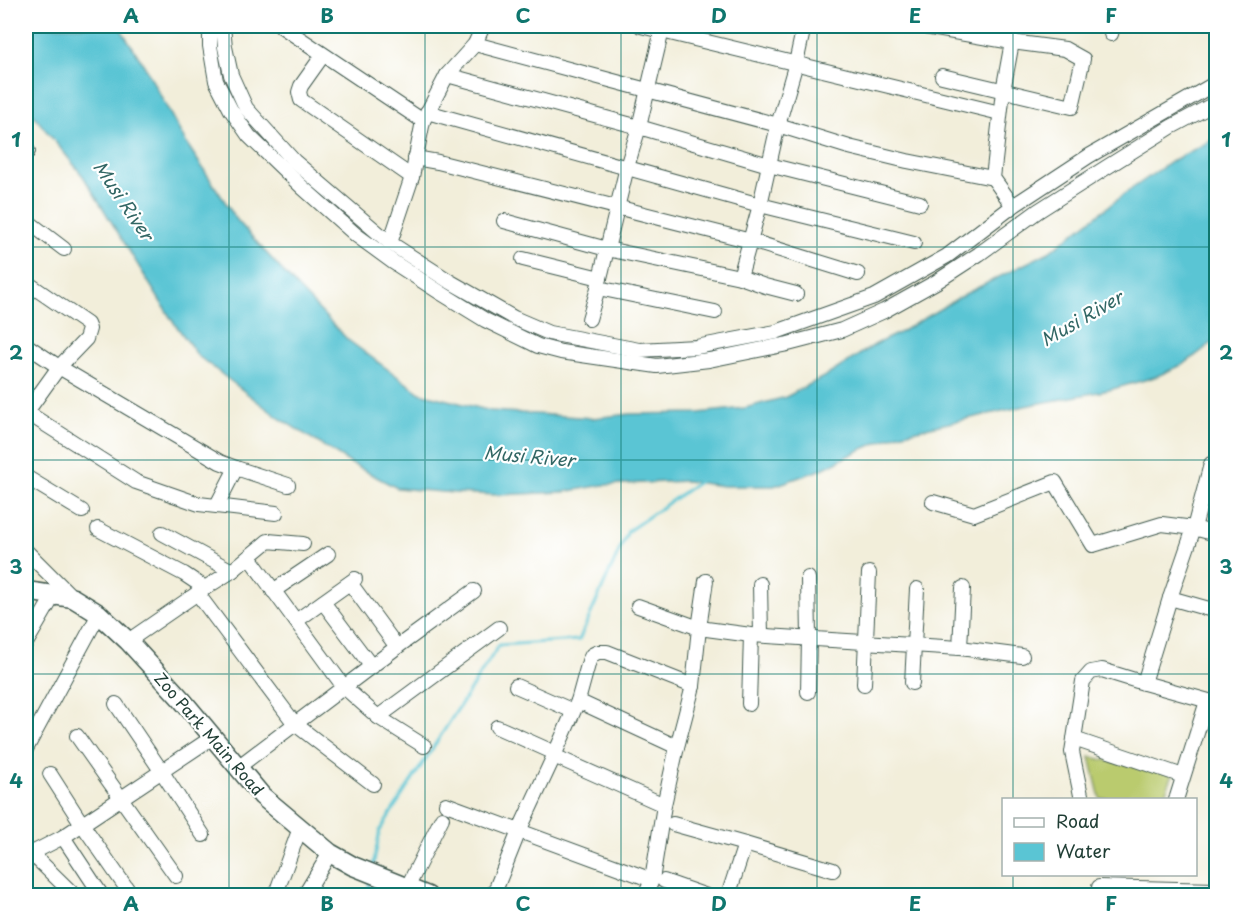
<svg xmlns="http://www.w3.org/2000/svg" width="1242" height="921" font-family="'Playpen Sans',sans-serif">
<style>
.green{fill:#bacb6e;stroke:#6c8451;stroke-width:1.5}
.water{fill:#5ac5d4;stroke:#3c8184;stroke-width:1.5}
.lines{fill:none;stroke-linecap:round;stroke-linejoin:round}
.stream{stroke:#5ac5d4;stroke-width:3}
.minor-casing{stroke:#3f584d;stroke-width:16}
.major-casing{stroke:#3f584d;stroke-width:21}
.minor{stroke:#fff;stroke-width:14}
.major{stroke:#fff;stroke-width:18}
.grid{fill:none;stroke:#0f766e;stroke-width:1.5;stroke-opacity:0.55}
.labels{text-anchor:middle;stroke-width:4.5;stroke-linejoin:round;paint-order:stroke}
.street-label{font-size:16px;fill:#1f3d34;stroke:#fff}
.water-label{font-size:18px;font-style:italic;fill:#316664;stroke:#fff}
.neatline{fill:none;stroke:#0f766e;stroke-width:2}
.grid-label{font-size:20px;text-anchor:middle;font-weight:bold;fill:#0f766e}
</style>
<rect width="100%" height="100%" fill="#fff"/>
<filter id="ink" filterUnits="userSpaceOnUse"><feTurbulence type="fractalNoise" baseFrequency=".0167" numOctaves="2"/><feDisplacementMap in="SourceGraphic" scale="12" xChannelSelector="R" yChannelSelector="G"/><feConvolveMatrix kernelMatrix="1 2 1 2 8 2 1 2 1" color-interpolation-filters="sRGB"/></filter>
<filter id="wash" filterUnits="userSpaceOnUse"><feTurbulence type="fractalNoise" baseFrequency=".008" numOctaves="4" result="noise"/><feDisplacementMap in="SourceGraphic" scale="24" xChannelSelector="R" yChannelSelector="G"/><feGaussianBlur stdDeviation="1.35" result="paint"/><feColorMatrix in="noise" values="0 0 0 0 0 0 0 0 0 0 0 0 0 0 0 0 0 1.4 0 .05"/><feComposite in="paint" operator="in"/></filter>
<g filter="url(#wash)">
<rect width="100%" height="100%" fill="#f2eeda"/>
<path class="green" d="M 1090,757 L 1173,774 L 1163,799 L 1100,799 Z"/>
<path class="water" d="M 26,26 L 119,26 L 145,67 L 185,141 L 237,220 L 296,286 L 348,340 L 420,393 L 491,411 L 593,418 L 630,414 L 698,413 L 745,408 L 786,397 L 831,373 L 876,344 L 901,332 L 965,294 L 1049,252 L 1127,192 L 1172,161 L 1216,138 L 1216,340 L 1184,364 L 1155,377 L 1109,390 L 1025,406 L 899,434 L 860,450 L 820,470 L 774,486 L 723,486 L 686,481 L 603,485 L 564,492 L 498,495 L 454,493 L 397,488 L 352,464 L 279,418 L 198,356 L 170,317 L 83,176 L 26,106 Z"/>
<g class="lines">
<g class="stream">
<path d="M 373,867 L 380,830 L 499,645 L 579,640 L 628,531 L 700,481"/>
<path d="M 367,896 L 370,880"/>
</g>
</g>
</g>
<g filter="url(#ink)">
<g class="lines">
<defs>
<g id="minor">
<path d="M 210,26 L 210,46 L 216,81 L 231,110 L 249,136 L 302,187 L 356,235 L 393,262 L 441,293 L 485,320 L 538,346 L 561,352 L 657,366 L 709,360 L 788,344 L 842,330 L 884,311 L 936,282 L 979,254 L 1038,211 L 1107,167 L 1171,127 L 1216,103"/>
<path d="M 223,26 L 225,47 L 231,75 L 246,108 L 294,161 L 390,243 L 449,281 L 514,318 L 549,333 L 639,350 L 696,347 L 776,332 L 874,297 L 947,256 L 1013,206 L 1089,156 L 1216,83"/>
<path d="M 281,26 L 423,121"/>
<path d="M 641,26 L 1000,113"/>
<path d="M 919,26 L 1012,42 L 1065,49 L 1083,59 L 1072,107 L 942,76"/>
<path d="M 1111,34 L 1113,26"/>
<path d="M 1012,42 L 1003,91 L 993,178 L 1013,206"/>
<path d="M 475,44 L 778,125 L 849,147 L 907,161 L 993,178"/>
<path d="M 323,55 L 301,86 L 299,92 L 301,100 L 412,177"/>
<path d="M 447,75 L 639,127 L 769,165 L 920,203"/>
<path d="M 427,112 L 760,205 L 914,243"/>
<path d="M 26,154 L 28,151"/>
<path d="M 415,158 L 438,162 L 751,241 L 858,274"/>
<path d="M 26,220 L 64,249"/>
<path d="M 504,221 L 607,249 L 740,277"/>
<path d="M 390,243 L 412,177 L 423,121 L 447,75 L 475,44 L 483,26"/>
<path d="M 523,259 L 600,278 L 598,288 L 715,312"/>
<path d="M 600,278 L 627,167 L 639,127 L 663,26"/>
<path d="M 26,282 L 87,324 L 89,329 L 86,339 L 59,367 L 26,413"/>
<path d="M 796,294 L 765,286 L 740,277 L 760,205 L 778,125 L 796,63 L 804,26"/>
<path d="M 589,319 L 598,288"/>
<path d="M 26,345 L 59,367 L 220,462 L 236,468"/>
<path d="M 26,412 L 136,482 L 199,504 L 276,513"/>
<path d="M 26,477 L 82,511"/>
<path d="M 933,502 L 974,514 L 1055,482 L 1093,545 L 1162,524 L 1194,528 L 1216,534"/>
<path d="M 217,505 L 236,468 L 288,485"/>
<path d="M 98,529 L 184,574 L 205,588"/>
<path d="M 162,533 L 232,571"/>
<path d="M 26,551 L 73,598"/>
<path d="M 249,557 L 344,687 L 378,717 L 424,746"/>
<path d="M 808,578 L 809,638 L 808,692"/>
<path d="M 350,583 L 397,647"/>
<path d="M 760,584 L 761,635"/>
<path d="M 273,591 L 328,554"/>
<path d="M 197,593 L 295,724 L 373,784"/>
<path d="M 1170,598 L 1216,611"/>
<path d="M 323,602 L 372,667"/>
<path d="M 638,606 L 699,628 L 706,581"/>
<path d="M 296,621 L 355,579"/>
<path d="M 128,641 L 205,588 L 232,571 L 268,541 L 303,544"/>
<path d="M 26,643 L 54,595"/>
<path d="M 960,648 L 963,588"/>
<path d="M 912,683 L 917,589"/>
<path d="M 1144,683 L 1216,703"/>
<path d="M 864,684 L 869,573"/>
<path d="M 516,686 L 573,711"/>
<path d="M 578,701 L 677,747"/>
<path d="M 116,704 L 162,772 L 203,835"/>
<path d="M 749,704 L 751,635"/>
<path d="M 378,717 L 499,628"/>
<path d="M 497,727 L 555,753"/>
<path d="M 77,736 L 176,876"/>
<path d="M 1074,739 L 1183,776"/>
<path d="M 26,749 L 99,614"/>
<path d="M 554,756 L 664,805"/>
<path d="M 238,767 L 397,647 L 474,591"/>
<path d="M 50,774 L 82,824 L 132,896"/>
<path d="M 1082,800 L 1072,752 L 1083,681 L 1091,672 L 1102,670 L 1144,683 L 1170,598 L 1194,528 L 1211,464"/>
<path d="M 1176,800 L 1207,701"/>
<path d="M 446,804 L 652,880 L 664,805 L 677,747 L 693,686 L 699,628 L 751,635 L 960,648 L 1022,656"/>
<path d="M 673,824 L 745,844"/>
<path d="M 63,837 L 102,896"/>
<path d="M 26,848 L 75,896"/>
<path d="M 26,863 L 32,853 L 63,837 L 213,737"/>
<path d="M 664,881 L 707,896"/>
<path d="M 1099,887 L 1216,890"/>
<path d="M 407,888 L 442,818"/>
<path d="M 275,896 L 300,828"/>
<path d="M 304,896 L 330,853"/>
<path d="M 493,896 L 519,831 L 554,756 L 578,701 L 589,661 L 592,655 L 598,652 L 607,652 L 693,686"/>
<path d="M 645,896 L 652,880"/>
<path d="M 728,896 L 745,844 L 833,870"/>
</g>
<path id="major" d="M 26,591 L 73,598 L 99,614 L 128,641 L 182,700 L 262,796 L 330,853 L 353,866 L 428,896"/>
</defs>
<use href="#minor" class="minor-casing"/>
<use href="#major" class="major-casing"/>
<use href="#minor" class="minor"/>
<use href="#major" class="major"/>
</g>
</g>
<path class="grid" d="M 229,26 L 229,896M 425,26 L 425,896M 621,26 L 621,896M 817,26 L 817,896M 1013,26 L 1013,800M 26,247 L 1216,247M 26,460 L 1216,460M 26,674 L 1216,674M 1013,874 L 1013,896"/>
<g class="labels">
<g class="street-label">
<text transform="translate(209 734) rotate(49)" y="6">Zoo Park Main Road</text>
</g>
<g class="water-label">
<text transform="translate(123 201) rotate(56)" y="6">Musi River</text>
<text transform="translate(1082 319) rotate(-30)" y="6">Musi River</text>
<text transform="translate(529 457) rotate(5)" y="6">Musi River</text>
</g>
</g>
<rect width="1242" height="921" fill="none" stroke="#fff" stroke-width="66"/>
<rect x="1002" y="798" width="195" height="78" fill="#ffffff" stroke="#a5b1ae" stroke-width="1.5"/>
<rect x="1014" y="818" width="30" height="9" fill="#ffffff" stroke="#a5b1ae" stroke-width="1.5"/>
<text x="1056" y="828" font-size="18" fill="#1f3d34">Road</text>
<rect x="1014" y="843" width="30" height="18" fill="#5ac5d4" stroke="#a5b1ae" stroke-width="1.5"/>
<text x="1056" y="858" font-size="18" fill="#1f3d34">Water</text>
<rect x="33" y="33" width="1176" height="855" class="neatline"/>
<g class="grid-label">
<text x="131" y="23">A</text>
<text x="327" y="23">B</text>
<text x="523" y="23">C</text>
<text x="719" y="23">D</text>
<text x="915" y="23">E</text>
<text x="1111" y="23">F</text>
<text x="16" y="147">1</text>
<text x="1226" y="147">1</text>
<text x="16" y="360">2</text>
<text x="1226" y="360">2</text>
<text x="16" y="574">3</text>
<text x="1226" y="574">3</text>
<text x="16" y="788">4</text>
<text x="1226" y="788">4</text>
<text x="131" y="911">A</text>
<text x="327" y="911">B</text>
<text x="523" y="911">C</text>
<text x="719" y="911">D</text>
<text x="915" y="911">E</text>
<text x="1111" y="911">F</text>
</g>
</svg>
